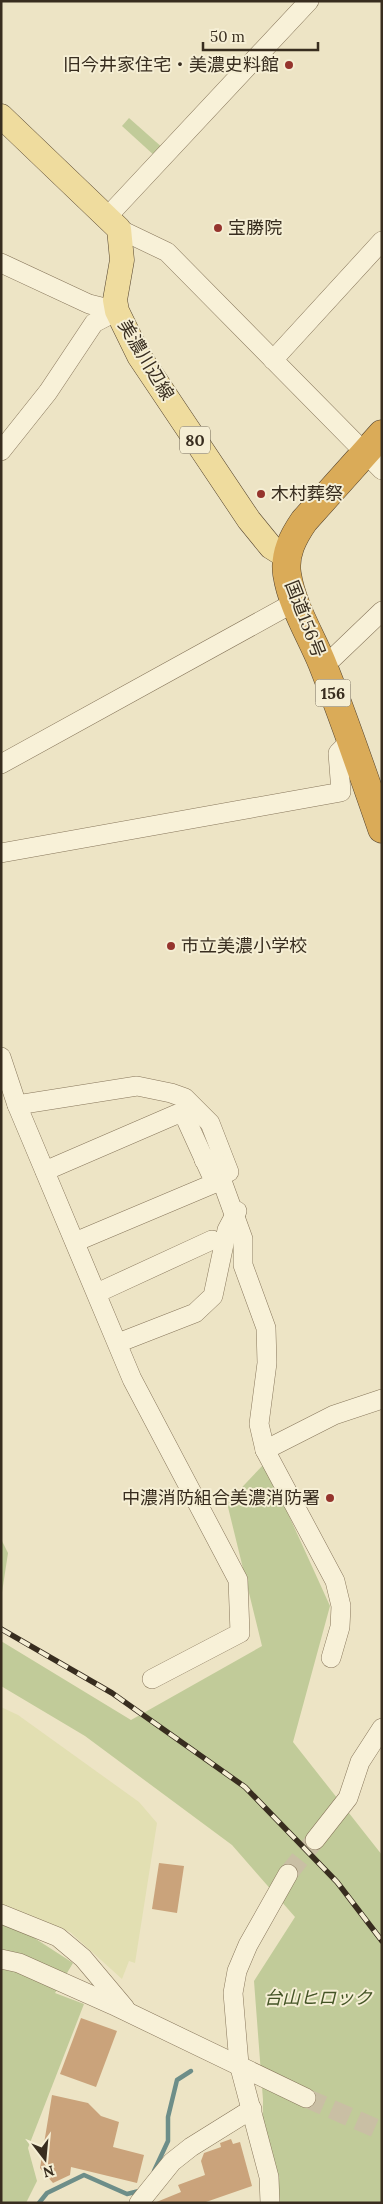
<svg xmlns="http://www.w3.org/2000/svg" width="383" height="2204" font-family="Lora,'Noto Sans JP',serif">
<style>
.farmland{fill:#e2dfb2}
.green{fill:#c1cb99}
.lines{fill:none;stroke-linecap:round;stroke-linejoin:round}
.stream{stroke:#6d8e89;stroke-width:4.5}
.building{fill:#caa37b}
.minor-tunnel{stroke:#c9bfa4;stroke-width:19;stroke-dasharray:19 9;stroke-linecap:butt}
.minor-casing{stroke:#87765b;stroke-width:20}
.major-casing{stroke:#55442f;stroke-width:25}
.highway-casing{stroke:#55442f;stroke-width:29}
.minor{stroke:#f8f1d8;stroke-width:19}
.major{stroke:#efdc9e;stroke-width:24}
.highway{stroke:#daab58;stroke-width:28}
.rail-casing{stroke:#382d1f;stroke-width:5.5}
.rail{stroke:#f5eed4;stroke-width:4;stroke-dasharray:11;stroke-linecap:butt}
.poi-dot{fill:#95342d;stroke:#f5eed4;stroke-width:2}
.labels{text-anchor:middle;stroke-width:4;stroke-linejoin:round;paint-order:stroke}
.shield{fill:#f5eed4;stroke:#716755;stroke-width:1}
.shield-label{font-size:16px;font-weight:bold;fill:#382d1f}
.poi-label{font-size:18px;fill:#382d1f;stroke:#f5eed4;text-anchor:start}
.street-label{font-size:18px;fill:#382d1f;stroke:#f5eed4}
.park-label{font-size:18px;font-style:italic;fill:#445426;stroke:#f5eed4}
</style>
<rect width="100%" height="100%" fill="#ede4c5"/>
<path class="farmland" d="M 1,1707 L 18,1715 L 139,1802 L 157,1823 L 135,1963 L 129,1961 L 122,1979 L 70,1932 L 20,1912 L 1,1907 Z"/>
<g class="green">
<path d="M 129,118 L 164,149 L 156,157 L 122,126 Z"/>
<path d="M 265,1463 L 330,1606 L 293,1742 L 382,1855 L 382,2203 L 261,2203 L 263,2100 L 254,1981 L 295,1917 L 232,1845 L 85,1736 L 1,1686 L 1,1641 L 131,1720 L 262,1646 L 227,1503 Z"/>
<path d="M 1,1539 L 8,1553 L 1,1599 Z"/>
<path d="M 1,1924 L 22,1930 L 73,1963 L 55,1993 L 84,2004 L 28,2148 L 37,2181 L 26,2203 L 1,2203 Z"/>
</g>
<g class="lines">
<g class="stream">
<path d="M 154,2171 L 168,2141 L 168,2117 L 177,2080 L 191,2071"/>
<path d="M 39,2203 L 47,2193 L 84,2175 L 127,2194 L 139,2191"/>
</g>
</g>
<g class="building">
<path d="M 159,1863 L 184,1866 L 177,1913 L 152,1909 Z"/>
<path d="M 81,2018 L 117,2031 L 96,2087 L 60,2074 Z"/>
<path d="M 52,2095 L 88,2103 L 101,2116 L 119,2122 L 113,2147 L 144,2155 L 137,2183 L 71,2167 L 70,2175 L 53,2183 L 40,2168 Z"/>
<path d="M 231,2139 L 233,2144 L 240,2142 L 252,2186 L 203,2203 L 154,2203 L 181,2192 L 178,2185 L 205,2175 L 201,2161 L 204,2153 L 221,2147 L 220,2143 Z"/>
</g>
<g class="lines">
<g class="minor-tunnel">
<path d="M 288,1874 L 315,1840"/>
<path d="M 306,2098 L 382,2131"/>
</g>
<defs>
<g id="minor">
<path d="M 108,216 L 309,1"/>
<path d="M 119,229 L 167,252 L 382,470"/>
<path d="M 1,263 L 89,304 L 117,311"/>
<path d="M 273,360 L 382,241"/>
<path d="M 1,451 L 48,392 L 94,323 L 117,311"/>
<path d="M 322,662 L 333,658 L 382,611"/>
<path d="M 1,764 L 295,602"/>
<path d="M 1,853 L 341,792 L 338,753 L 351,740"/>
<path d="M 1,1057 L 17,1105 L 132,1379 L 238,1580 L 240,1633 L 152,1679"/>
<path d="M 17,1105 L 137,1086 L 171,1093 L 185,1098 L 210,1123 L 229,1172"/>
<path d="M 204,1160 L 214,1159 L 243,1239 L 243,1265 L 266,1328 L 267,1363 L 259,1424 L 265,1450 L 335,1581 L 341,1606 L 340,1627 L 331,1658"/>
<path d="M 45,1171 L 177,1114 L 185,1117 L 215,1183 L 75,1242"/>
<path d="M 97,1293 L 212,1240"/>
<path d="M 118,1343 L 195,1313 L 213,1296 L 227,1230 L 237,1211"/>
<path d="M 265,1450 L 334,1415 L 382,1399"/>
<path d="M 315,1840 L 348,1798 L 360,1762 L 382,1728"/>
<path d="M 1,1914 L 58,1937 L 83,1958 L 125,2008"/>
<path d="M 1,1959 L 19,1963 L 113,2005 L 306,2098"/>
<path d="M 139,2203 L 172,2162 L 191,2147 L 252,2109"/>
<path d="M 270,2203 L 269,2177 L 239,2064 L 233,1993 L 237,1971 L 248,1945 L 288,1874"/>
</g>
<path id="major" d="M 1,116 L 119,229 L 122,260 L 115,300 L 117,311 L 139,356 L 249,520 L 271,547 L 287,557"/>
<path id="highway" d="M 382,434 L 304,521 C 293,537 284,554 287,574 C 292,606 310,634 322,663 C 344,718 363,774 382,829"/>
</defs>
<use href="#minor" class="minor-casing"/>
<use href="#major" class="major-casing"/>
<use href="#highway" class="highway-casing"/>
<use href="#minor" class="minor"/>
<use href="#major" class="major"/>
<use href="#highway" class="highway"/>
<defs>
<path id="rail" d="M 1,1629 L 112,1693 L 245,1787 L 337,1882 L 382,1941"/>
</defs>
<use href="#rail" class="rail-casing"/>
<use href="#rail" class="rail"/>
</g>
<g class="poi-dot">
<circle cx="289" cy="65" r="5"/>
<circle cx="218" cy="228" r="5"/>
<circle cx="261" cy="494" r="5"/>
<circle cx="171" cy="946" r="5"/>
<circle cx="330" cy="1498" r="5"/>
</g>
<g class="labels">
<g class="shield">
<rect x="180" y="426.5" width="30" height="27" rx="4"/>
<rect x="315.5" y="679.5" width="35" height="27" rx="4"/>
</g>
<g class="shield-label">
<text x="195" y="446">80</text>
<text x="333" y="699">156</text>
</g>
<g class="poi-label">
<text x="279" y="71" text-anchor="end">旧今井家住宅・美濃史料館</text>
<text x="228" y="234">宝勝院</text>
<text x="271" y="500">木村葬祭</text>
<text x="181" y="952">市立美濃小学校</text>
<text x="320" y="1504" text-anchor="end">中濃消防組合美濃消防署</text>
</g>
<g class="street-label">
<text transform="translate(146 360) rotate(59)" y="6">美濃川辺線</text>
<text transform="translate(305 619) rotate(69)" y="6">国道156号</text>
</g>
<g class="park-label">
<text x="318" y="2004">台山ヒロック</text>
</g>
</g>
<rect width="383" height="2204" fill="none" stroke="#382d1f" stroke-width="5"/>
<g transform="translate(45 2159) rotate(164)" stroke="#f5eed4" stroke-width="4" paint-order="stroke">
<path d="M0-4L9 19L0 12L-9 19Z" fill="#382d1f"/>
<text y="-8" font-size="14" font-weight="bold" text-anchor="middle" fill="#382d1f">N</text>
</g>
<path d="M203 42v8h115v-8" fill="none" stroke="#382d1f" stroke-width="2.5"/>
<text x="210" y="42" font-size="15" fill="#382d1f" stroke="#f5eed4" stroke-width="4" paint-order="stroke">50 m</text>
</svg>
